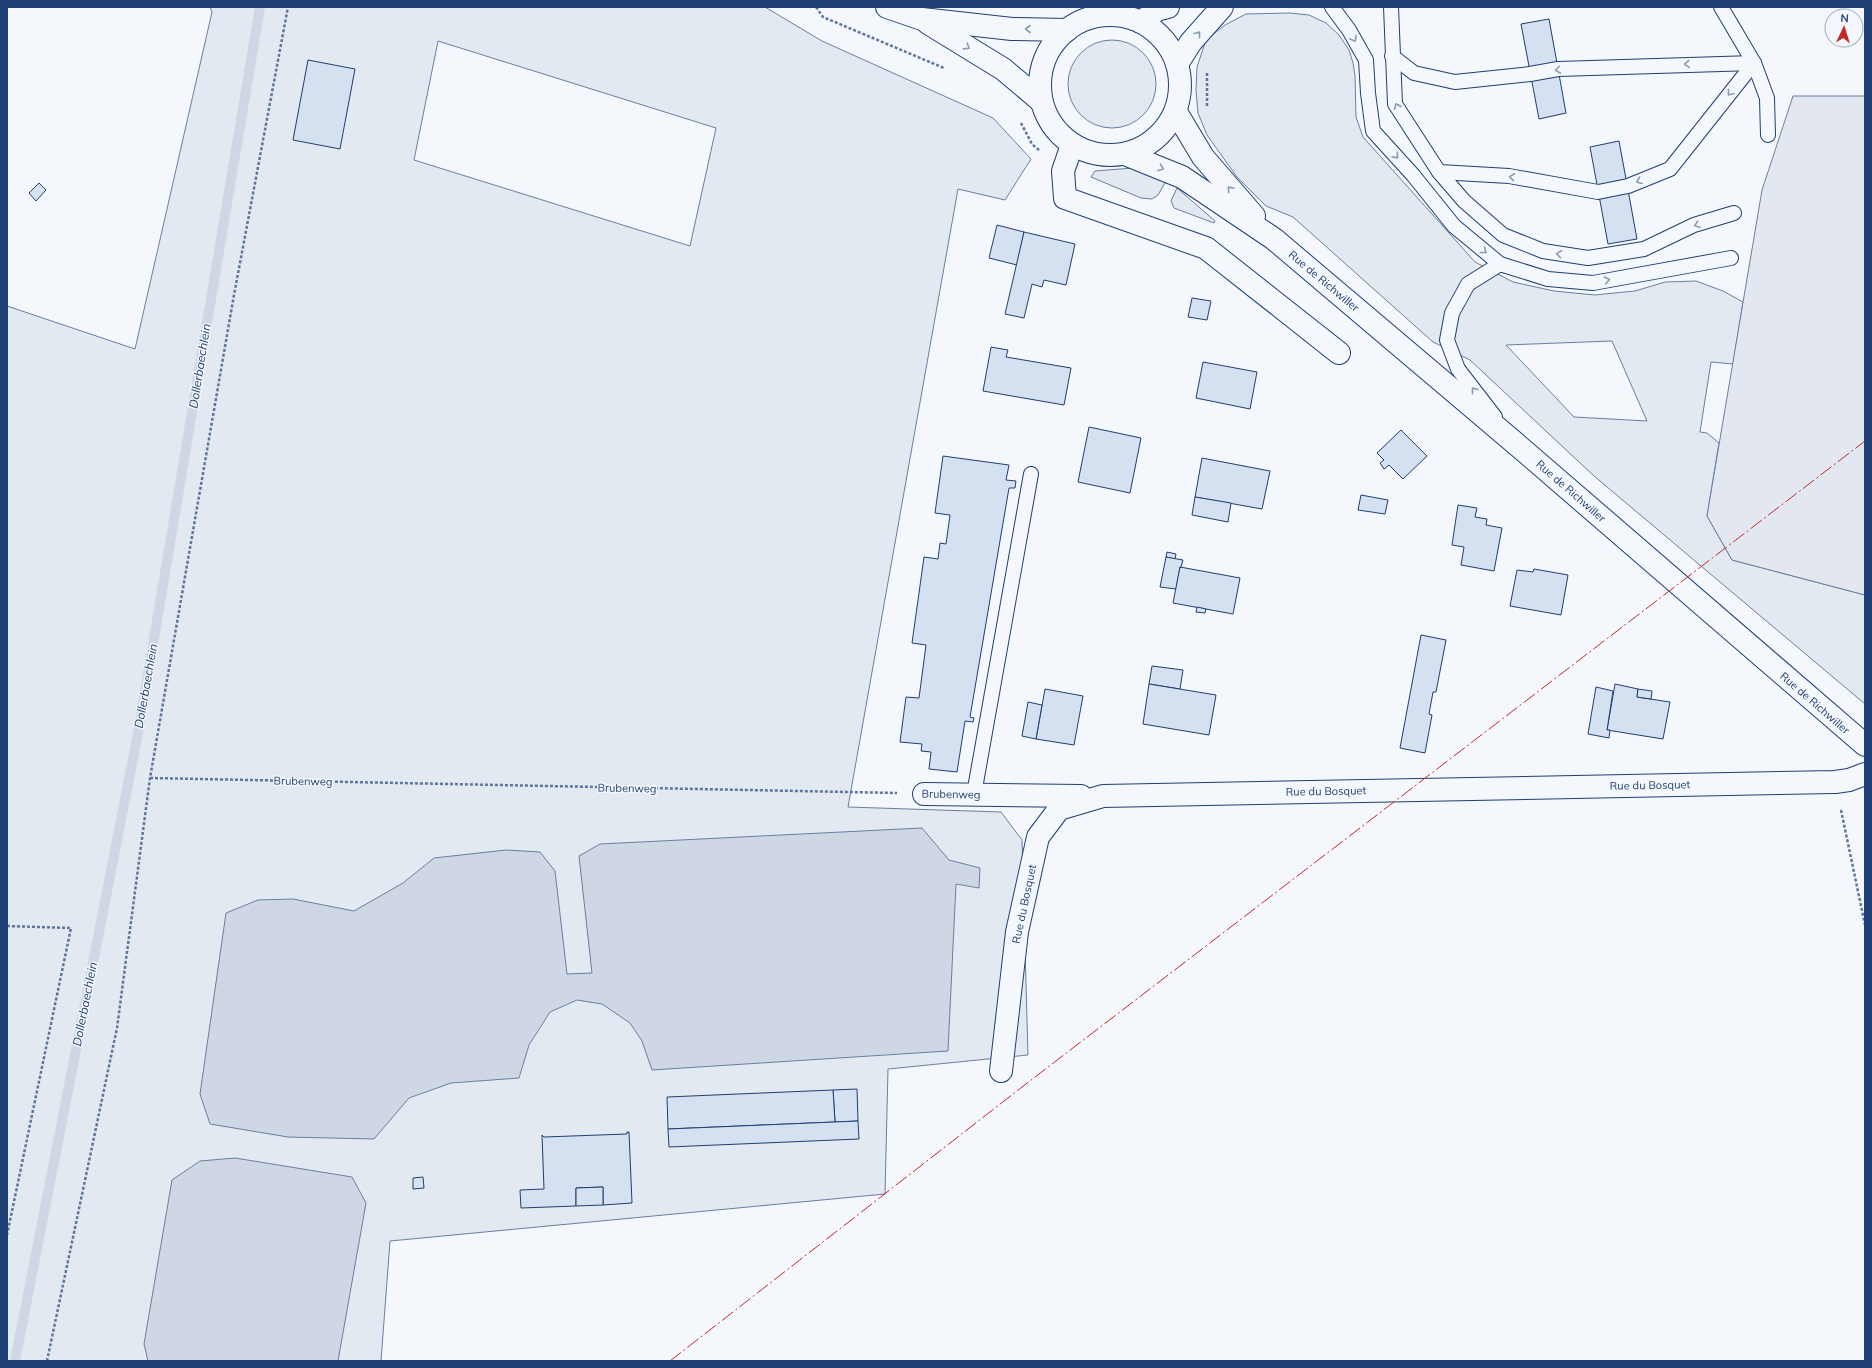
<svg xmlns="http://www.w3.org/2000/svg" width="1872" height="1368" font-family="Mulish,sans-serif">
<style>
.green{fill:#e3e9f0;stroke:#687fa3;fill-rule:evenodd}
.parking{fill:#e3e8f0;stroke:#687fa3}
.water{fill:#cfd7e4;stroke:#687fa3}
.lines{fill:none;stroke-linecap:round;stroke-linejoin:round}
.stream{stroke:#cfd7e4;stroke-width:10}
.building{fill:#d5e0f0;stroke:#1d3f73}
.lane-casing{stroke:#1d3f73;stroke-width:16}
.street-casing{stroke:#1d3f73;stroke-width:24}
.secondary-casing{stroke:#1d3f73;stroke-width:24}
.path{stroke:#5e769c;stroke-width:2.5;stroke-dasharray:3 2;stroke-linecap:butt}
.lane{stroke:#f4f7fb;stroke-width:14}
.street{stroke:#f4f7fb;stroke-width:22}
.secondary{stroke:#f4f7fb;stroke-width:22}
.power{stroke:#c62828;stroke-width:1;stroke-dasharray:14 3 2 3;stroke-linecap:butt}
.oneway{stroke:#889bb7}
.labels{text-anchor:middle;stroke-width:3;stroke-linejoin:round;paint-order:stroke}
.street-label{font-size:11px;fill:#1d3f73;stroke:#f4f7fb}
.water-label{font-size:12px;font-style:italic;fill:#1d3f73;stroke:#f4f7fb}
</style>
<rect width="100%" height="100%" fill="#f4f7fb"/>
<g class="green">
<path d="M 210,7 L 765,7 L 822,41 L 993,118 L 1031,159 L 1005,200 L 958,189 L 848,807 L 1001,812 L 1022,840 L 1028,1055 L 888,1069 L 885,1194 L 390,1241 L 381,1361 L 7,1361 L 7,306 L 135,349 L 212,12 ZM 438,41 L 716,128 L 690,246 L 414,160 Z"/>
<path d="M 1290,13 L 1309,15 L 1326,23 L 1339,35 L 1349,50 L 1353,63 L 1355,76 L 1356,117 L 1363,137 L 1475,262 L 1513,282 L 1554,291 L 1595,295 L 1635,291 L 1665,282 L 1696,281 L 1723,291 L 1743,302 L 1733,364 L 1711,362 L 1700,432 L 1707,433 L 1719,443 L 1707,516 L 1732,560 L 1865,595 L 1865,704 L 1594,476 L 1470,360 L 1433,342 L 1293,217 L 1266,206 L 1237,177 L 1207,135 L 1198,113 L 1196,90 L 1197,67 L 1206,40 L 1225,25 L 1246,14 ZM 1612,341 L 1647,421 L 1574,417 L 1506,345 Z"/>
<circle cx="1112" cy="84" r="44"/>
<path d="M 1133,168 L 1166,181 L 1158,195 L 1152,199 L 1141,198 L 1091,177 L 1095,171 Z"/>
<path d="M 1177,188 L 1215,221 L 1214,223 L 1174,208 L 1171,201 Z"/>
</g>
<path class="parking" d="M 1793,96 L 1865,96 L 1865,595 L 1732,560 L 1707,516 L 1762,190 Z"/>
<g class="water">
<path d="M 922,828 L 949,860 L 980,868 L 979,888 L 956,884 L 948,1051 L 652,1070 L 642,1041 L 630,1023 L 602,1004 L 577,1000 L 550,1012 L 529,1045 L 519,1078 L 451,1083 L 409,1098 L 374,1139 L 288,1137 L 210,1124 L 200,1094 L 226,913 L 258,900 L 293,899 L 354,911 L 403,883 L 434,858 L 506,850 L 540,852 L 555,871 L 567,974 L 592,973 L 579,856 L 600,844 Z"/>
<path d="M 235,1158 L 352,1177 L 366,1203 L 338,1361 L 148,1361 L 144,1344 L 172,1180 L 200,1161 Z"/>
</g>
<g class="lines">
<path class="stream" d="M 15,1361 L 139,728 L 260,7"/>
</g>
<g class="building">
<path d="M 1549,19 L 1566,113 L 1539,119 L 1521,24 Z"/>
<path d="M 308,60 L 355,69 L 340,149 L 293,140 Z"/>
<path d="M 1619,141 L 1637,239 L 1608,244 L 1590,147 Z"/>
<path d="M 39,183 L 46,190 L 36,201 L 29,193 Z"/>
<path d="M 997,225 L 1024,232 L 1017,265 L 989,258 Z"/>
<path d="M 1024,232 L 1075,244 L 1066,285 L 1044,280 L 1042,287 L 1032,284 L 1024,318 L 1005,314 Z"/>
<path d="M 1192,298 L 1211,301 L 1207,320 L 1188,317 Z"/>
<path d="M 991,347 L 1008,350 L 1006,357 L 1071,368 L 1064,405 L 983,391 Z"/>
<path d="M 1203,362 L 1257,372 L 1250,409 L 1196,398 Z"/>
<path d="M 1089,427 L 1141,438 L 1130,493 L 1078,482 Z"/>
<path d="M 1401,430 L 1427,456 L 1403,479 L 1389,465 L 1384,469 L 1380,463 L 1384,460 L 1377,453 Z"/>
<path d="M 943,456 L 1009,465 L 1006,480 L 1016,481 L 1015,488 L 1009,488 L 970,717 L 974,718 L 973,722 L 965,721 L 957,772 L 929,769 L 931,752 L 921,751 L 922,744 L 900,742 L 906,697 L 919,698 L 926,645 L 912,643 L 924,557 L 938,559 L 940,543 L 946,544 L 950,515 L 935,513 Z"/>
<path d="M 1202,458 L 1270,471 L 1262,509 L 1195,497 Z"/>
<path d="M 1361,495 L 1388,500 L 1385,514 L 1358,510 Z"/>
<path d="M 1195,497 L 1231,503 L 1228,522 L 1192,515 Z"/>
<path d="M 1458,505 L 1477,508 L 1475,517 L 1487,519 L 1486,525 L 1502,528 L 1494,571 L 1461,565 L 1464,547 L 1452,545 Z"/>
<path d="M 1167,552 L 1176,554 L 1175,559 L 1166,557 Z"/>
<path d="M 1166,557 L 1183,560 L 1181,567 L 1180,567 L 1176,589 L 1160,587 Z"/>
<path d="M 1180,567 L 1240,578 L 1233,614 L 1173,603 Z"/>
<path d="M 1534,569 L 1568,575 L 1561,615 L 1510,606 L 1517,570 L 1533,572 Z"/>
<path d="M 1197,607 L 1206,609 L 1205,613 L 1196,612 Z"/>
<path d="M 1421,635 L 1446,640 L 1436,692 L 1433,692 L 1429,714 L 1432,715 L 1425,753 L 1400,748 Z"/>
<path d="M 1152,666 L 1183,670 L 1180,689 L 1149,684 Z"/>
<path d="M 1149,684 L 1216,695 L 1209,735 L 1143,724 Z"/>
<path d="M 1615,684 L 1638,689 L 1637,697 L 1670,702 L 1663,739 L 1607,730 Z"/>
<path d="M 1596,687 L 1613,691 L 1607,730 L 1610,730 L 1609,738 L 1588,734 Z"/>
<path d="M 1045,689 L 1083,696 L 1074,745 L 1036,739 Z"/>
<path d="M 1638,689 L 1652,691 L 1651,699 L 1637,697 Z"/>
<path d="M 1028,702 L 1042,705 L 1036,739 L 1022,736 Z"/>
<path d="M 857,1089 L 858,1121 L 835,1122 L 833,1090 Z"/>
<path d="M 833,1090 L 835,1122 L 668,1129 L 667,1097 Z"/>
<path d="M 858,1121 L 859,1139 L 669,1147 L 668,1129 Z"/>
<path d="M 627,1132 L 629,1132 L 632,1203 L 603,1205 L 603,1187 L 576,1188 L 576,1206 L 521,1208 L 520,1190 L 544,1189 L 542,1135 L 544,1137 L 627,1134 Z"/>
<path d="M 423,1177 L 424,1188 L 413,1189 L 413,1178 Z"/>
<path d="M 603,1187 L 603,1205 L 576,1206 L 576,1188 Z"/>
</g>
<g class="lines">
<defs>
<g id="lane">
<path d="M 1332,7 L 1349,30 L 1366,60 L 1368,93 L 1373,131 L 1413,175 L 1454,226 L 1500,264 L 1548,279 L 1593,283 L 1731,258"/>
<path d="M 1391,7 L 1395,104 L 1439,172 L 1464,201 L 1503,235 L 1543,251 L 1588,258 L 1644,249 L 1694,225 L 1734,213"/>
<path d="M 1721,7 L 1754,63 L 1767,98 L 1768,135"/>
<path d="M 1392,56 L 1414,73 L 1455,82 L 1530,74 L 1558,69 L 1754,63"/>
<path d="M 1439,172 L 1509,176 L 1598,192 L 1628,186 L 1670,169 L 1754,63"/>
<path d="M 1495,417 L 1458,369 L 1447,340 L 1452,313 L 1468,284 L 1500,264"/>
<path d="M 974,794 L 1031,474"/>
</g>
<g id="street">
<path d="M 1141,22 L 1157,10 L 1168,7"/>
<path d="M 1177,64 L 1191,42 L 1222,7"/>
<path d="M 1072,145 L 1063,171 L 1065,198 L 1206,248 L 1339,353"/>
<path d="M 924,794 L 1081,796"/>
<path d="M 1001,1071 L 1017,932 L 1038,837 L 1059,809 L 1103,796 L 1835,782 L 1849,780 L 1865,774"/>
</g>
<g id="secondary">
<path d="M 887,7 L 922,19 L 1012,29 L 1067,30"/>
<circle cx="1110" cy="85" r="70"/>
<path d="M 928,23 L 1003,69 L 1041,101"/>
<path d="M 1176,112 L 1203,157 L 1254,216"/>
<path d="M 1125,154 L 1182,177 L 1274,239 L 1515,443 L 1865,745"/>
</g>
</defs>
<use href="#lane" class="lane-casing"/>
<use href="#street" class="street-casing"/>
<use href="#secondary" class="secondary-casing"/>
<g class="path">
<path d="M 816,7 L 823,17 L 944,68"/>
<path d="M 1207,106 L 1207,71"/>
<path d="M 1021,123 L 1032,144 L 1040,151"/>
<path d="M 150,778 L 897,793"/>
<path d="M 1841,810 L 1865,925"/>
<path d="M 7,926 L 71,928 L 7,1235"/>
<path d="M 47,1361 L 117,1028 L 150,778 L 234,295 L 288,7"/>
</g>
<use href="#lane" class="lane"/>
<use href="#street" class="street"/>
<use href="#secondary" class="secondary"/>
<path class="power" d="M 670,1361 L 1022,1087 L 1865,441"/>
</g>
<defs><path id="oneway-chevron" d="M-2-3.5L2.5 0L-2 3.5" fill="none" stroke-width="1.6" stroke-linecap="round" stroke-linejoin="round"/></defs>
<g class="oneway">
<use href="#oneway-chevron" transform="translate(1028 29) rotate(-180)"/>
<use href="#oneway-chevron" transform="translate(1198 34) rotate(-52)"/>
<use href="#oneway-chevron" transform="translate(1354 39) rotate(61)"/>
<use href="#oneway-chevron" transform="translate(967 47) rotate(32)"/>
<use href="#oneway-chevron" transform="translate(1687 64) rotate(178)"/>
<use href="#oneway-chevron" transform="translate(1558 70) rotate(173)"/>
<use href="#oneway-chevron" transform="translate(1730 93) rotate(128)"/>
<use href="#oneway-chevron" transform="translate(1397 106) rotate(-113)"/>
<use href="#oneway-chevron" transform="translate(1396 156) rotate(48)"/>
<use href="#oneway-chevron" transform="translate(1161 168) rotate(22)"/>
<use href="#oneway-chevron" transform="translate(1512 177) rotate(-172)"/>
<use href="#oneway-chevron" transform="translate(1639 181) rotate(159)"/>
<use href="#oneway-chevron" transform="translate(1230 189) rotate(-131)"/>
<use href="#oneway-chevron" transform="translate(1697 225) rotate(160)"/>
<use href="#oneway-chevron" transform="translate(1484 251) rotate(39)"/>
<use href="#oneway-chevron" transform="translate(1559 254) rotate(-172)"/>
<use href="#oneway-chevron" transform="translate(1607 280) rotate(-11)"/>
<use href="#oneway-chevron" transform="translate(1474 390) rotate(-128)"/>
</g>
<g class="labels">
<g class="street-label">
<text transform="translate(1324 281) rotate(40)" y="4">Rue de Richwiller</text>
<text transform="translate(1571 491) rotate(41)" y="4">Rue de Richwiller</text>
<text transform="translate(1815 703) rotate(41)" y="4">Rue de Richwiller</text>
<text transform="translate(303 781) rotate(1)" y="4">Brubenweg</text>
<text transform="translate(1650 785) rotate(-1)" y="4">Rue du Bosquet</text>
<text transform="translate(627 788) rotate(1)" y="4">Brubenweg</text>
<text transform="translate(1326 791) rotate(-1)" y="4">Rue du Bosquet</text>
<text transform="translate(951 794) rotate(1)" y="4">Brubenweg</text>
<text transform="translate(1024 904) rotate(-78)" y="4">Rue du Bosquet</text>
</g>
<g class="water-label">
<text transform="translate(200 366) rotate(-81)" y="4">Dollerbaechlein</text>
<text transform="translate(146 686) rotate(-80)" y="4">Dollerbaechlein</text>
<text transform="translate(85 1004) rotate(-79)" y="4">Dollerbaechlein</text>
</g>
</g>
<rect width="1872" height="1368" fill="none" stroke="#1d3f73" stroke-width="16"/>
<g transform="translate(1844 28) rotate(4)"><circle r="19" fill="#f4f7fb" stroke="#9eadc5"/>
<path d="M0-3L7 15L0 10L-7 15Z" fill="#c62828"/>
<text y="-6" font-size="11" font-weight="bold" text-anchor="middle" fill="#1d3f73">N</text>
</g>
</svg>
